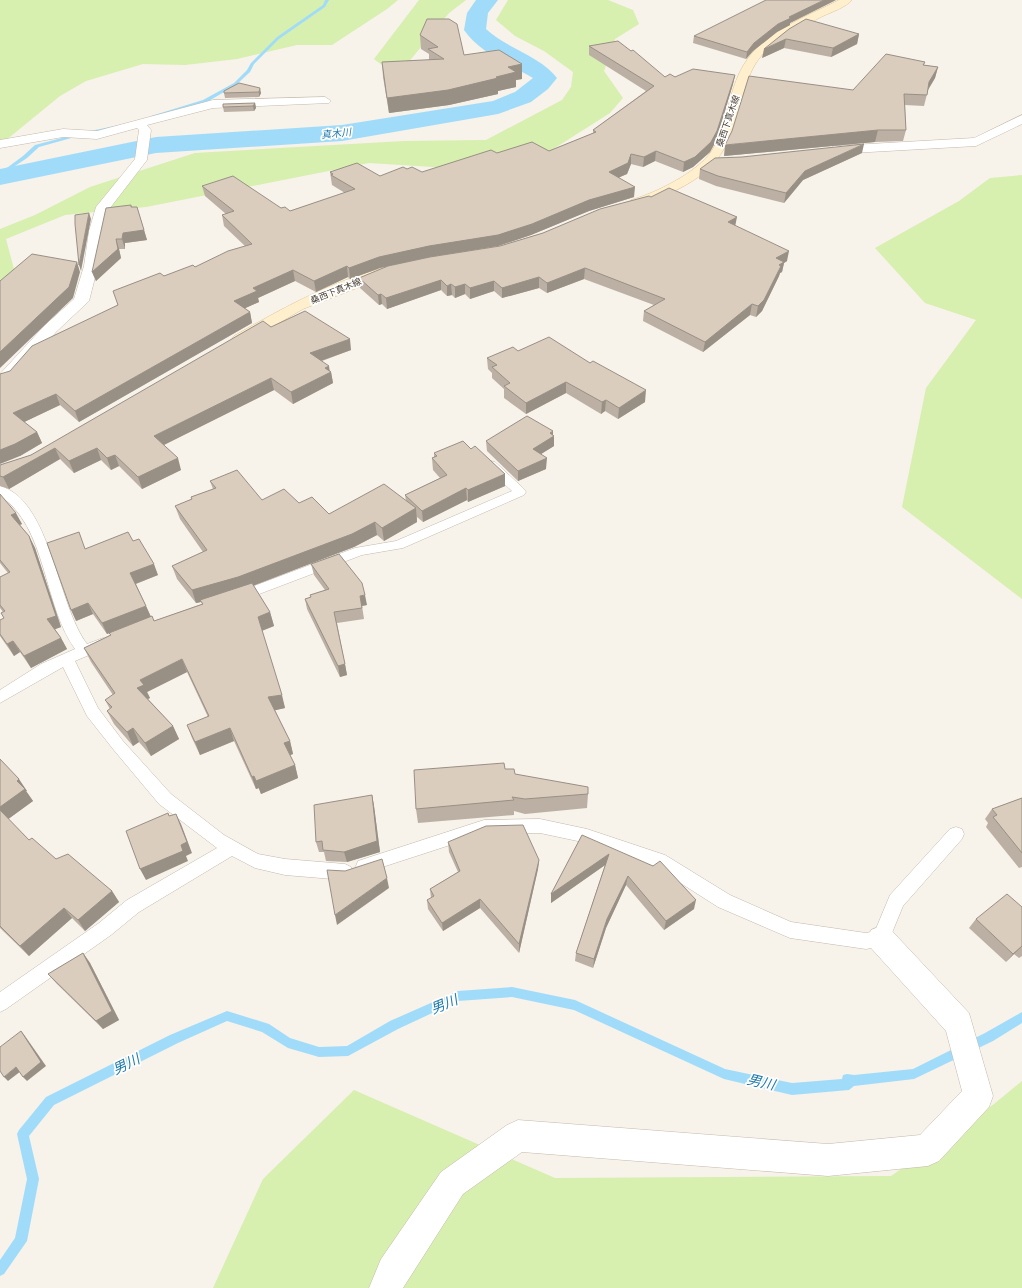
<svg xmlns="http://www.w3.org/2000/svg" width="1022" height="1288" font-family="Raleway,'Noto Sans JP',sans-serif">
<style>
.green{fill:#d7efaf}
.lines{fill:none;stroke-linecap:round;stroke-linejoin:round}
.stream{fill:#a0dcf9;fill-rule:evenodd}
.river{fill:#a0dcf9;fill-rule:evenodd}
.service-casing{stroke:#c4b9ab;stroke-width:1}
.minor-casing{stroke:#c4b9ab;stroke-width:1}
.secondary-casing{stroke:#dcc495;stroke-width:1}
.service{fill:#fff;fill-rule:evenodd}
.minor{fill:#fff;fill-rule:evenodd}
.secondary{fill:#ffefcc;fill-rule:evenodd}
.wall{fill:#bbb0a3}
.shaded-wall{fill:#999085}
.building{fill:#dacdbe;stroke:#999085}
.labels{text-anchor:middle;stroke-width:3.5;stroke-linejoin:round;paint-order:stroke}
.far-street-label{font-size:9px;fill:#4c4237;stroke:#fff}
.far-water-label{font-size:10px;font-style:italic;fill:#1f7aac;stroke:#fff}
.near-water-label{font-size:14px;font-style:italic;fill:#1f7aac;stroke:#fff}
</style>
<rect width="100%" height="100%" fill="#f7f2ea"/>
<g class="green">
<path d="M 0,0 L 398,0 L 387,9 L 332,45 L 297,45 L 237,59 L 185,65 L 143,64 L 86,81 L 60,96 L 0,145 Z"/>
<path d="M 419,0 L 466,0 L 449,13 L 407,64 L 382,65 L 374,59 Z"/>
<path d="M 508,0 L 608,0 L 633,10 L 639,24 L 615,39 L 604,71 L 623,98 L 610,113 L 547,153 L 465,169 L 369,163 L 146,207 L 65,215 L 6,239 L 15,273 L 0,282 L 0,229 L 35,215 L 90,187 L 195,153 L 404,141 L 486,140 L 562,100 L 571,87 L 573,72 L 544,51 L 515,36 L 496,20 Z"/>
<path d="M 1022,175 L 1022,599 L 902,507 L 926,388 L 976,320 L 925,303 L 875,248 L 959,201 L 990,178 Z"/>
<path d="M 1022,1081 L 1022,1288 L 213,1288 L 263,1179 L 354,1090 L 555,1178 L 891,1176 L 994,1104 Z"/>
</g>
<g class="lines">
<g class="stream">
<path d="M 325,0 L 329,0 L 325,7 L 279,39 L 254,64 L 250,72 L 236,85 L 207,102 L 155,117 L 151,116 L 203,100 L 234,83 L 247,70 L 251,63 L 277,37 L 323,5 Z"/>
<path d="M 119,125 L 121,125 L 121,127 L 82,135 L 39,147 L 27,158 L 0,176 L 0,173 L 23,156 L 35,145 L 81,133 Z"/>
<path d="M 512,987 L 575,1000 L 725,1069 L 792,1083 L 842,1079 L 843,1075 L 847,1074 L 854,1075 L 913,1069 L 985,1033 L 1022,1012 L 1022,1023 L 993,1041 L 914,1079 L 854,1086 L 849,1090 L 792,1095 L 724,1079 L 574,1010 L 512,997 L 458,1001 L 398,1029 L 348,1056 L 319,1057 L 288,1048 L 262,1032 L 227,1021 L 178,1043 L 54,1105 L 29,1136 L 39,1179 L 27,1241 L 4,1274 L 0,1276 L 0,1260 L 15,1238 L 27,1179 L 17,1134 L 19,1130 L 46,1097 L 170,1035 L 227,1011 L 269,1024 L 290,1038 L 319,1047 L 347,1046 L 390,1021 L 458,991 Z"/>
</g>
<path class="river" d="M 476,0 L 498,0 L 488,13 L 486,29 C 506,48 542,57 557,78 L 548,89 L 531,102 L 498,114 L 342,141 L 156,153 L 0,185 L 0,169 L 156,137 L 342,125 L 493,101 L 515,92 L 533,78 C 509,64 480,53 464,30 L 467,13 Z"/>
<defs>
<g id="service">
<path d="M 491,461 L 495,462 L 524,489 L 526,492 L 524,495 L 403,548 L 362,555 L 238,602 L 233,600 L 231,597 L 233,594 L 355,548 L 396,541 L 512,491 L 487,468 L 485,465 L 487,462 Z"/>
<path d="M 0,486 C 51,500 57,605 87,644 L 103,638 L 108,639 L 110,643 L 108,647 L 75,661 L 98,708 L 123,741 L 171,794 L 224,835 L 258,854 L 285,859 L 345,864 L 351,867 L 353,872 L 351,877 L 345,880 L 285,875 L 255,868 L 232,856 L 139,912 L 111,935 L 6,1009 L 0,1012 L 0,992 L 99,923 L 127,900 L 217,848 L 159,804 L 113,749 L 87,716 L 63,667 L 0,703 L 0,690 L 41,664 L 75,649 C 43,605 47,526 0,496 Z"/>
<path d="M 540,819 L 587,829 L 665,855 L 730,895 L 791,922 L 866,933 L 875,931 L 890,895 L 950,829 L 956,827 L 962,829 L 964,834 L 962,839 L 903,906 L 887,945 L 866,949 L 790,938 L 718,907 L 654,866 L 587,843 L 540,833 L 484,834 L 364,873 L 358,871 L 356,866 L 358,861 L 364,859 L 484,820 Z"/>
</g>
<g id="minor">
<path d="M 325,97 L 331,101 L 329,103 L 213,108 L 147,125 L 151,130 L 147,160 L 110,208 L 103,231 L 98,266 L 89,301 L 56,332 L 14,381 L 0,386 L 0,374 L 44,326 L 74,299 L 84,266 L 89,231 L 96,207 L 135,159 L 139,130 L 137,128 L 97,139 L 63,137 L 0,148 L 0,140 L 63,129 L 97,131 L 213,100 Z"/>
<path d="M 1022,115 L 1022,124 L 976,146 L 834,154 L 828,150 L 834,146 L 974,138 Z"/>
<path d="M 881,926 L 891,930 L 969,1013 L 993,1096 L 989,1107 L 939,1161 L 928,1166 L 828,1176 L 522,1152 L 463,1194 L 403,1288 L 369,1288 L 381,1259 L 441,1172 L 507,1125 L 518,1120 L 828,1144 L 920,1135 L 962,1091 L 946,1031 L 871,948 L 867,939 L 871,930 Z"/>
</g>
<g id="secondary">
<path d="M 839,0 L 852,0 C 846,7 832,12 823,16 C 801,27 779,38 762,55 C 751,67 746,84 742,99 C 728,151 718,171 668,194 C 657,200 643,209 631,206 L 629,203 L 631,200 C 656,193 696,173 711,152 C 719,140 723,126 727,112 C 732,91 738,68 754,51 C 776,27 810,15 839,0 Z"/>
<path d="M 388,267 L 393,268 L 395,271 L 393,274 L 303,309 L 246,342 L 240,344 L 234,342 L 232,339 L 234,336 C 283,308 333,280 388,267 Z"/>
</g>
</defs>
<use href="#service" class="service-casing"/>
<use href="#minor" class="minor-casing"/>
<use href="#secondary" class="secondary-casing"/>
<use href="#service" class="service"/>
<use href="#minor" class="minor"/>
<use href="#secondary" class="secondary"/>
</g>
<g class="wall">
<path d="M 836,0 L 790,23 L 790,25 L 777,32 L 753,51 L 746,59 L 693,43 L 694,36 Z"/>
<path d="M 789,29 L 859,34 L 857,44 L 831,57 L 784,48 L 762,58 Z"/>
<path d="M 420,35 L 464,55 L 522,64 L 522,79 L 516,80 L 516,87 L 498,91 L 498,94 L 449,105 L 389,113 L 383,77 L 382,62 L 429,60 L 429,54 L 421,49 Z"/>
<path d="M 589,46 L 665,77 L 735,75 L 733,84 L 716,141 L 710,152 L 693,167 L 683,172 L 655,161 L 643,167 L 631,164 L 627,174 L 619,177 L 634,197 L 589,211 L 531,235 L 498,246 L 430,257 L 380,268 L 350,279 L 348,277 L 316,292 L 295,281 L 258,298 L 259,302 L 245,308 L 250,312 L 252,323 L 79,422 L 60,405 L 24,422 L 37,432 L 42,443 L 20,456 L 10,371 L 164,276 L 195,267 L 245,246 L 224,226 L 222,215 L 226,214 L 205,196 L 202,186 L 290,211 L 345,193 L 332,185 L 330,172 L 380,176 L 407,169 L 422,172 L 497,153 L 549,151 L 593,133 L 593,130 L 646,91 L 589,55 Z"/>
<path d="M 925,62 L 924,65 L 938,67 L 935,78 L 928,90 L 924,106 L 905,105 L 906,130 L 903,141 L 875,142 L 724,156 L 853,90 Z"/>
<path d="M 239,83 L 261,93 L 259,97 L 225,98 L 224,93 Z"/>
<path d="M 255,103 L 256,108 L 254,111 L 224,112 L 223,107 Z"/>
<path d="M 862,153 L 803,180 L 784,203 L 716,186 L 699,179 L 700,169 Z"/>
<path d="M 651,197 L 736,226 L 787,261 L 784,263 L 782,272 L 780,273 L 779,276 L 762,311 L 756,317 L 750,315 L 703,352 L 643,321 L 644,311 L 654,305 L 584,279 L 547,293 L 539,288 L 502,298 L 494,291 L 470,299 L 465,294 L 455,298 L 452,295 L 447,296 L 441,290 L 387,309 L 382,304 L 379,305 L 360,288 L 359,278 L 500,246 L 543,233 Z"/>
<path d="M 131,205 L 132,207 L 137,207 L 147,240 L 125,243 L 125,249 L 119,249 L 121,258 L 96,281 L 92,272 Z"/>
<path d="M 271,327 L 351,350 L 322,361 L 331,372 L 333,383 L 293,404 L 274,390 L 163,445 L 181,470 L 142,489 L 119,466 L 111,470 L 101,460 L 74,473 L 60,459 L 9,489 L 0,486 L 0,465 L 31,455 Z"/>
<path d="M 518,351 L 645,402 L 618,419 L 605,411 L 601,414 L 566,393 L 526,414 L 504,398 L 504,389 L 492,378 L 492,373 L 488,369 L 487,358 Z"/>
<path d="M 553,435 L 554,446 L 541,454 L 546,469 L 518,481 L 487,451 L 486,441 Z"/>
<path d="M 471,449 L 505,474 L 505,486 L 468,502 L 467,500 L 423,522 L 417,517 L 417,522 L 384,541 L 377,535 L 354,547 L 253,585 L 270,612 L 274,626 L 262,631 L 285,708 L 275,710 L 290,741 L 293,754 L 290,755 L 295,765 L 298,778 L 261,794 L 259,788 L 256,789 L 234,741 L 200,755 L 192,738 L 187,725 L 208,717 L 187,672 L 147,692 L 150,698 L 148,699 L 173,726 L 179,739 L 151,756 L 139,742 L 133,746 L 114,724 L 107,711 L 110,709 L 105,700 L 113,695 L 91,662 L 84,648 L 110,635 L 109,633 L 107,634 L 93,614 L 76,621 L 86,549 L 133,541 L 158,575 L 136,584 L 151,617 L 154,621 L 202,604 L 201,602 L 196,603 L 177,579 L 172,566 L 203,552 L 180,519 L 175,506 L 192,499 L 191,497 L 213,489 L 210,481 L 262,500 L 299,503 L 329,514 L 406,501 L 405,495 L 440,478 L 433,470 L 432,458 L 434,457 L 434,453 Z"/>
<path d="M 0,494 L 22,524 L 20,525 L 29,536 L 35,548 L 61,627 L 55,629 L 61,638 L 67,649 L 31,668 L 20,652 L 14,656 L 0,636 L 0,620 L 4,618 L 1,613 L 3,612 L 0,608 L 0,577 L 8,573 L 0,563 Z"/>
<path d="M 311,564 L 367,605 L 362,606 L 364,619 L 337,623 L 347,675 L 340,677 L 307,609 L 305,599 L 311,597 L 310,595 L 325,590 L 314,575 Z"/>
<path d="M 0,759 L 27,791 L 26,791 L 33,801 L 8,819 L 29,840 L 56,859 L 112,891 L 119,902 L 85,931 L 72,918 L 29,956 L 0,928 Z"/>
<path d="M 505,769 L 515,774 L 588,794 L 587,808 L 525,814 L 514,811 L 514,815 L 418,823 L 416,809 Z"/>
<path d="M 372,795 L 374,806 L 380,852 L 347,862 L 326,861 L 324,852 L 319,852 L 316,842 Z"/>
<path d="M 1022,798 L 1022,868 L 1022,867 L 1019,868 L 986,827 L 988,823 L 985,819 L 992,809 Z"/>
<path d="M 582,835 L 694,909 L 664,930 L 626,885 L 606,928 L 593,968 L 575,961 L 576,953 L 605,865 L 551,903 L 551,894 Z"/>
<path d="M 448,842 L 539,860 L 538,869 L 519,953 L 480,908 L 443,931 L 428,909 L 427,900 L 431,898 L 430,889 L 458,872 L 449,852 Z"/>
<path d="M 1022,907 L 1022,956 L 1019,958 L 1014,954 L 1006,962 L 969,928 L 976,919 Z"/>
<path d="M 83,953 L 90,963 L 119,1020 L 103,1029 L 56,983 L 48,974 Z"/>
</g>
<g class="shaded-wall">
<path d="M 824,0 L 836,0 L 790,23 L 790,25 L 777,32 L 753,51 L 746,59 L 747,52 L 754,43 L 778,24 L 789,17 Z"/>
<path d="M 859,34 L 857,44 L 831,57 L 833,48 Z"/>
<path d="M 786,39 L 784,48 L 762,58 L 764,49 Z"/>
<path d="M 522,64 L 522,79 L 516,80 L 516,87 L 498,91 L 498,94 L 449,105 L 389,113 L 387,98 L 496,77 L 508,67 Z"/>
<path d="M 938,67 L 935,78 L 926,93 L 929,82 Z"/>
<path d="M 735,75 L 733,84 L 716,141 L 710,152 L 693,167 L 683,172 L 684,162 Z"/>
<path d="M 260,88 L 261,93 L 259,97 L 259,92 Z"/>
<path d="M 255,103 L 256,108 L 254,111 L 253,106 Z"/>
<path d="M 878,130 L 875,142 L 724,156 L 725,145 Z"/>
<path d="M 864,144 L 862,153 L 803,180 L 784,203 L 786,193 L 805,171 Z"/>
<path d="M 656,151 L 655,161 L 643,167 L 644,157 Z"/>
<path d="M 631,154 L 631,164 L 627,174 L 609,182 L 609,172 Z"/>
<path d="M 635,187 L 634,197 L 589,211 L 531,235 L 498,246 L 430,257 L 380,268 L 350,279 L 349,268 L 379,257 Z"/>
<path d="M 89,213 L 91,219 L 81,271 L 79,265 Z"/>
<path d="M 737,217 L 735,227 L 728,222 Z"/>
<path d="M 144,230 L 147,240 L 125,243 L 125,249 L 122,239 L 123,233 Z"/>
<path d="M 116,239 L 119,249 L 121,258 L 96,281 L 92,272 Z"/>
<path d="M 789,251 L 787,261 L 784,263 L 782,272 L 780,273 L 779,276 L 762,311 L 756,317 L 758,306 L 776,258 Z"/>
<path d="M 77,262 L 80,272 L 73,298 L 0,368 L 0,352 Z"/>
<path d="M 347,266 L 348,277 L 316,292 L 314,281 Z"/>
<path d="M 585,268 L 584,279 L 547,293 L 547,283 Z"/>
<path d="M 293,270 L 295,281 L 258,298 L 259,302 L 237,312 L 234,301 L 253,288 Z"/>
<path d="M 539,277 L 539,288 L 502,298 L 502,288 Z"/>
<path d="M 441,280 L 441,290 L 387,309 L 386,298 Z"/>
<path d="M 494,281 L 494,291 L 470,299 L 470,288 Z"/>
<path d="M 451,284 L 452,295 L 447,296 L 447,286 Z"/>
<path d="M 465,284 L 465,294 L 455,298 L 455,287 Z"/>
<path d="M 381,294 L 382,304 L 379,305 L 378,295 Z"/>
<path d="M 752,304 L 750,315 L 703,352 L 705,342 Z"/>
<path d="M 250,312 L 252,323 L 79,422 L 75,411 Z"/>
<path d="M 350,339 L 351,350 L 312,364 L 310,353 Z"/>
<path d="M 329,366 L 330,373 L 331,372 L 333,383 L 293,404 L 291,392 L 325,368 Z"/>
<path d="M 271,378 L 274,390 L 158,448 L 154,436 Z"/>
<path d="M 566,382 L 566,393 L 526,414 L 526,403 Z"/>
<path d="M 646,390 L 645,402 L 618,419 L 619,408 Z"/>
<path d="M 56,394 L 60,405 L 18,425 L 13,413 Z"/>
<path d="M 606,400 L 605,411 L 601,414 L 602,402 Z"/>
<path d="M 553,431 L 553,437 L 554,436 L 554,446 L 533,459 L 533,449 L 550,433 Z"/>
<path d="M 37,432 L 42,443 L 20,456 L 0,464 L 0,450 Z"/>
<path d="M 55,448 L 60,459 L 9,489 L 3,477 Z"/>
<path d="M 97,448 L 101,460 L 74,473 L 69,461 Z"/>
<path d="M 115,455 L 119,466 L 111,470 L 107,458 Z"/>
<path d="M 178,458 L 181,470 L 142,489 L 138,477 Z"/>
<path d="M 547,458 L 546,469 L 518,481 L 518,471 Z"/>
<path d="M 505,474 L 505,486 L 468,502 L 468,490 Z"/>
<path d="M 466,488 L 467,500 L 423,522 L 422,511 Z"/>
<path d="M 416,508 L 417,522 L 384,541 L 382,528 Z"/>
<path d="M 16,513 L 22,524 L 17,526 L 11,515 Z"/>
<path d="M 375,522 L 377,535 L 354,547 L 242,590 L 200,600 L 201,602 L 196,603 L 192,590 Z"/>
<path d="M 29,536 L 35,548 L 61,627 L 53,630 L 47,619 Z"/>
<path d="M 154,564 L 158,575 L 135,584 L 130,573 Z"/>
<path d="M 365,595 L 367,605 L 361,606 L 360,596 Z"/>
<path d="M 88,603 L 93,614 L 76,621 L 71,610 Z"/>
<path d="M 146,606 L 151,617 L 107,634 L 102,623 Z"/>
<path d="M 270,612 L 274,626 L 261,631 L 258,617 Z"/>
<path d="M 61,638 L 67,649 L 31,668 L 24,656 Z"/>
<path d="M 13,641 L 20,652 L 14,656 L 7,644 Z"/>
<path d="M 182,659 L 187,672 L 147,692 L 150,698 L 143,701 L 137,688 L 140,680 Z"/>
<path d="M 345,664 L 347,675 L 340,677 L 338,666 Z"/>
<path d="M 282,695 L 285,708 L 272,711 L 268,697 Z"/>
<path d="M 173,726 L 179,739 L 151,756 L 145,743 Z"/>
<path d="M 133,728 L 139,742 L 133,746 L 127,732 Z"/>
<path d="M 230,728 L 234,741 L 200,755 L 195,742 Z"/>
<path d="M 290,741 L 293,754 L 288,756 L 284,743 Z"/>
<path d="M 295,765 L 298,778 L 261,794 L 256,781 Z"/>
<path d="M 254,776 L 259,788 L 256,789 L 252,777 Z"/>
<path d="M 19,779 L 27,791 L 26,791 L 33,801 L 7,820 L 0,811 L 0,807 L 17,781 Z"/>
<path d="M 372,795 L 374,806 L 380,852 L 347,862 L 344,852 Z"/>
<path d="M 176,814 L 181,824 L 192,853 L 186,856 L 188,861 L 146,880 L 140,869 L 181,845 Z"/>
<path d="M 609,854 L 608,863 L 551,903 L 551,894 Z"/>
<path d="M 539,860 L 538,869 L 519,953 L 519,944 Z"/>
<path d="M 628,876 L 626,885 L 606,928 L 593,968 L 594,959 L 607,919 Z"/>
<path d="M 387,878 L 389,888 L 337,925 L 335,915 Z"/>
<path d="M 112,891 L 119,902 L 85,931 L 78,920 Z"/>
<path d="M 480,899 L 480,908 L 443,931 L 442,923 Z"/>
<path d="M 696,900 L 694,909 L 664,930 L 666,921 Z"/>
<path d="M 64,908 L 72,918 L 29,956 L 20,946 Z"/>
<path d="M 1022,946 L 1006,962 L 1013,954 Z"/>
<path d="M 83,953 L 90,963 L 119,1020 L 103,1029 L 96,1021 Z"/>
<path d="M 21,1031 L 25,1036 L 46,1066 L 27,1081 L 23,1077 Z"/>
<path d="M 16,1067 L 21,1071 L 8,1081 L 4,1077 Z"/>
</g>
<g class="building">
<path d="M 766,0 L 824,0 L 789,17 L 791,18 L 778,24 L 754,43 L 747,52 L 694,36 Z"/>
<path d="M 427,19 L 449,19 L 457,24 L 464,55 L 499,50 L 522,64 L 508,67 L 516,72 L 496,77 L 498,78 L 448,90 L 387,98 L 382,62 L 444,59 L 428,49 L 438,47 L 420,35 Z"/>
<path d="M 806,19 L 859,34 L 833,48 L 786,39 L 764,49 L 789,29 Z"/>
<path d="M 618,41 L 631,51 L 633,50 L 665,77 L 670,74 L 675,77 L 693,69 L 735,75 L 717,131 L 711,142 L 695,157 L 684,162 L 656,151 L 644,157 L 631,154 L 628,163 L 609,172 L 635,187 L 589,200 L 532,224 L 498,235 L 429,246 L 379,257 L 349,268 L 347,266 L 314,281 L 293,270 L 253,288 L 257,291 L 234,301 L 250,312 L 75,411 L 56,394 L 13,413 L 37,432 L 15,444 L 0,450 L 0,374 L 10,371 L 32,346 L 118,305 L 113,291 L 160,273 L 164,276 L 193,265 L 195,267 L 228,251 L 252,244 L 222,215 L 234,211 L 202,186 L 233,176 L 281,208 L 285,207 L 290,211 L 355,189 L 331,175 L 333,174 L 330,172 L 357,163 L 380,176 L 403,167 L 407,169 L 412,167 L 422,172 L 491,150 L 497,153 L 532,142 L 549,151 L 596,132 L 593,130 L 654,86 L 589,46 Z"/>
<path d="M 886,54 L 925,62 L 923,65 L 938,67 L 929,82 L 927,95 L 904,94 L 906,130 L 878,130 L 725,145 L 732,131 L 749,76 L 853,90 Z"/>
<path d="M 239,83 L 260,88 L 259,92 L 224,93 L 224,91 Z"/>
<path d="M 255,103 L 253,106 L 223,107 L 223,104 Z"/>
<path d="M 864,144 L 805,171 L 786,193 L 718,176 L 700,169 L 715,158 L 742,157 Z"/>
<path d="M 669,188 L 737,217 L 728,222 L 789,251 L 776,258 L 784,262 L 779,265 L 781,266 L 764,300 L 758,306 L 752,304 L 705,342 L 644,311 L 665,299 L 585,268 L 547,283 L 539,277 L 502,288 L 494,281 L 470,288 L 465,284 L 455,287 L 451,284 L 447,286 L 441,280 L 386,298 L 381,294 L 378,295 L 359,278 L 388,266 L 430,257 L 500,246 L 543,233 L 600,209 L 649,196 L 651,197 Z"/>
<path d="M 131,205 L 131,207 L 137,207 L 144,230 L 123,233 L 122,239 L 116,239 L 118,249 L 92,272 L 106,208 Z"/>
<path d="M 89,213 L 79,265 L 75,224 L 75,215 Z"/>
<path d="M 32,254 L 77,262 L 69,287 L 0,352 L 0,281 Z"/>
<path d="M 305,311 L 350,339 L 310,353 L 329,366 L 325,368 L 331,372 L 291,392 L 271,378 L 154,436 L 178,458 L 138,477 L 115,455 L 107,458 L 97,448 L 69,461 L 55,448 L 3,477 L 0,476 L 0,465 L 31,455 L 263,321 L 271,327 Z"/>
<path d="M 549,337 L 590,363 L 593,361 L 646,390 L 619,408 L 606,400 L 602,402 L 566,382 L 526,403 L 504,386 L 510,383 L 492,367 L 497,365 L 487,358 L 513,347 L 518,351 Z"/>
<path d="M 527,416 L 553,431 L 550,433 L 554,436 L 533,449 L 547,458 L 518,471 L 486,441 Z"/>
<path d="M 463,441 L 471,449 L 475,446 L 505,474 L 468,490 L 466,488 L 422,511 L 405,495 L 447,475 L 432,458 L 437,456 L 434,453 Z"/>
<path d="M 237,470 L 262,500 L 284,489 L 299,503 L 312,497 L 329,514 L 384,484 L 416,508 L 382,528 L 375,522 L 352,534 L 238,577 L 192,590 L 172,566 L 207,550 L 175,506 L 192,499 L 191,497 L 216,488 L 210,481 Z"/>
<path d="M 0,494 L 16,513 L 11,515 L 29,536 L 56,616 L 47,619 L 61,638 L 24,656 L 13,641 L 7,644 L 0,634 L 0,620 L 4,618 L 1,613 L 5,611 L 0,605 L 0,577 L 10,572 L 0,560 Z"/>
<path d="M 79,532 L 85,549 L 128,532 L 133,541 L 139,539 L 154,564 L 130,573 L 146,606 L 102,623 L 88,603 L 71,610 L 47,543 Z"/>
<path d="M 339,554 L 362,583 L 365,595 L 360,596 L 362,608 L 334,612 L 345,664 L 338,666 L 305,599 L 311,597 L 310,595 L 329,589 L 311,564 Z"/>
<path d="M 252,583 L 270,612 L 258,617 L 282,695 L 268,697 L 290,741 L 284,743 L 295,765 L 256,781 L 254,776 L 252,777 L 230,728 L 195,742 L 187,725 L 209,716 L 182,659 L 140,680 L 144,685 L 137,688 L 173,726 L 145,743 L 133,728 L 127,732 L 107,711 L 112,707 L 105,700 L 115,693 L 84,648 L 111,635 L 109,633 L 152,616 L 154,621 L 203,604 L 200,600 Z"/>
<path d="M 0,759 L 19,779 L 17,781 L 25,789 L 0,807 Z"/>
<path d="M 504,763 L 505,769 L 514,769 L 515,774 L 588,787 L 588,794 L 525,799 L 512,797 L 514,800 L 416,809 L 414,770 Z"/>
<path d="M 372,795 L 377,841 L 344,852 L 323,850 L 322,841 L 316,842 L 314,805 Z"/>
<path d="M 1022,798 L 1022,853 L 993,817 L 997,815 L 992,809 Z"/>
<path d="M 0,810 L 29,840 L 32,838 L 56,859 L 68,854 L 112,891 L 78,920 L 64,908 L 20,946 L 0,926 Z"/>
<path d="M 168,813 L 169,816 L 176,814 L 187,842 L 181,845 L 183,851 L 140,869 L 126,831 Z"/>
<path d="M 523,825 L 539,860 L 519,944 L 480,899 L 442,923 L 427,900 L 434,896 L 430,889 L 460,871 L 448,842 L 486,826 Z"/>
<path d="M 582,835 L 653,866 L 660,861 L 696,900 L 666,921 L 628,876 L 607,919 L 594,959 L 576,953 L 609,854 L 551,894 Z"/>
<path d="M 382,859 L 387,878 L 335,915 L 327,870 L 345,871 Z"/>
<path d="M 1007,894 L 1022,907 L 1022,946 L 1013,954 L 976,919 Z"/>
<path d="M 83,953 L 112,1011 L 96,1021 L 48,974 Z"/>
<path d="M 21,1031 L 41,1062 L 23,1077 L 16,1067 L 4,1077 L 0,1071 L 0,1047 Z"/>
</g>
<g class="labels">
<g class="far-street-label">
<text transform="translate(728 121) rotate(-71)" y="3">桑西下真木線</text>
<text transform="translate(336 291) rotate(-22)" y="3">桑西下真木線</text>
</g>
<g class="far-water-label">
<text transform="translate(336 133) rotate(-6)" y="4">真木川</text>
</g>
<g class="near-water-label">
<text transform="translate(444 1004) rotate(-22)" y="5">男川</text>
<text transform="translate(126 1064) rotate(-26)" y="5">男川</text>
<text transform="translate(761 1082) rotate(13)" y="5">男川</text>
</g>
</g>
</svg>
